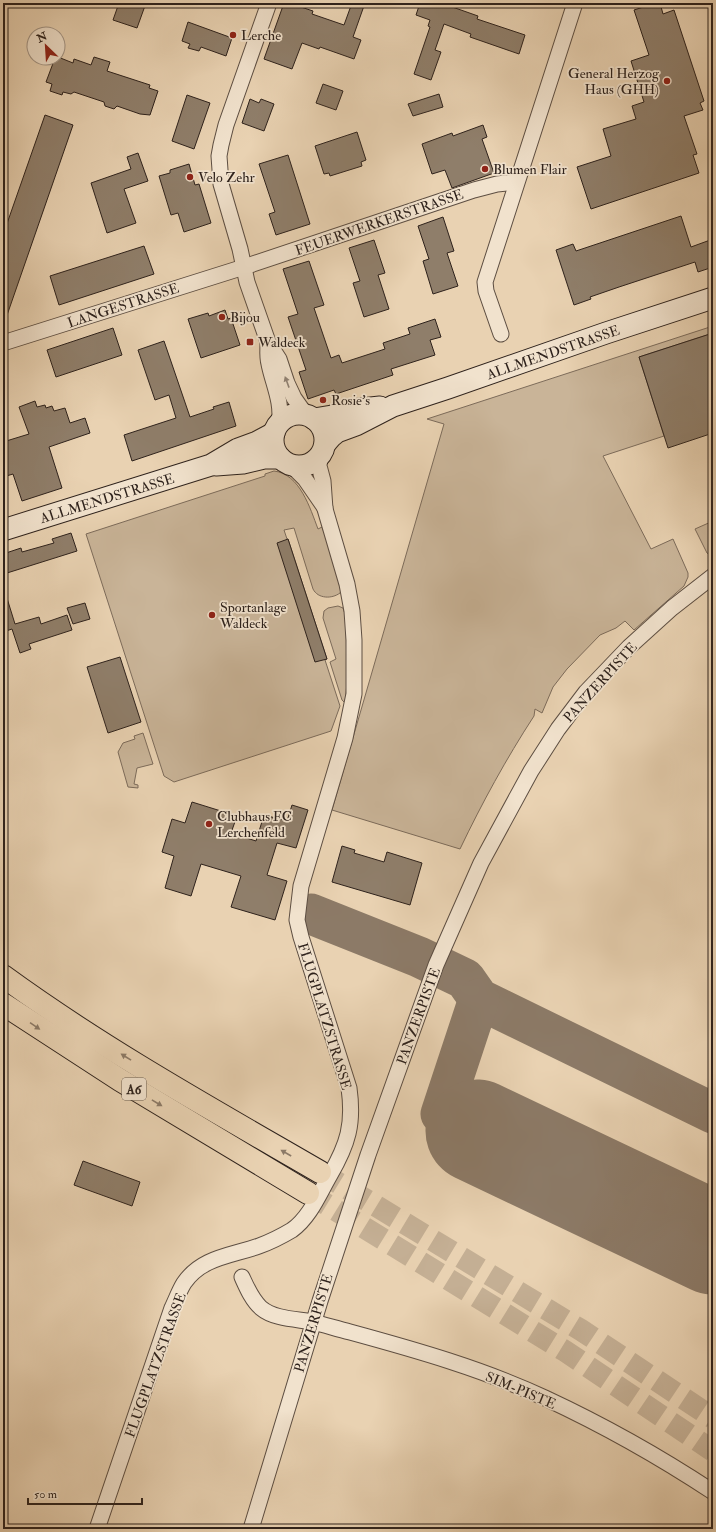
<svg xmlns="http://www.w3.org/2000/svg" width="716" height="1532" font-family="'IM FELL Double Pica',serif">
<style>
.green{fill:#c9b498;stroke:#7c6b5a}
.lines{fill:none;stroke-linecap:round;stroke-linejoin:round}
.taxiway{stroke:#8c7a67;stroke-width:41}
.runway{stroke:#8c7a67;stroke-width:103}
.building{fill:#8f7e6a;stroke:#2e221c}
.highway-tunnel{stroke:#c4af94;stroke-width:22;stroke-dasharray:22 11;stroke-linecap:butt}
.street-casing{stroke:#5d4e42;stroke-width:17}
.secondary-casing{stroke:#2e221c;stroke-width:23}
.highway-casing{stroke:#2e221c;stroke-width:24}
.street{stroke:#f1e2cd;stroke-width:15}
.secondary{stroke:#f1e2cd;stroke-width:21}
.highway{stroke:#e9d2b2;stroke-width:22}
.oneway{fill:#908274}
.oneway2{fill:#8c7a67}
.poi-dot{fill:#8f2418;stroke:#f1e2cd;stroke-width:1.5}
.labels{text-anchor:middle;stroke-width:3.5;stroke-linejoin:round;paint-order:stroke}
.shield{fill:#f1e2cd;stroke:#685c51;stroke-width:1}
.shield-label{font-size:13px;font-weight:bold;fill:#2e221c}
.poi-label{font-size:14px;fill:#2e221c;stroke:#f1e2cd;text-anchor:start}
.street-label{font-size:14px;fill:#2e221c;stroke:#f1e2cd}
</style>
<rect width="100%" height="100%" fill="#e9d2b2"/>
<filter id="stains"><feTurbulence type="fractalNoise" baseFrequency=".005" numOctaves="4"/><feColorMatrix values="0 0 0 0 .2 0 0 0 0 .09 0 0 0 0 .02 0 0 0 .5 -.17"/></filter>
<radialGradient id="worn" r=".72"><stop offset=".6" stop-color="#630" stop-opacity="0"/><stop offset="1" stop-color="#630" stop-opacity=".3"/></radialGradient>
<g class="green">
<path d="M 713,326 L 713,333 L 639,357 L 664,436 L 603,456 L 651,549 L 673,539 L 688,573 L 688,577 L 684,586 L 634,630 L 625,621 L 616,628 L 600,635 L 567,669 L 553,687 L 542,713 L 535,709 L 534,716 C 506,759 482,803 460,849 L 332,810 L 444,424 L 427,419 Z"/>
<path d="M 274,471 C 300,474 310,508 318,529 L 322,527 L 330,548 L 341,591 L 340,593 C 332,599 318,599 313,589 L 294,528 L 284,530 L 287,539 L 288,539 L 327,659 L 325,660 L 340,706 L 331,731 L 174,782 L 164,776 L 86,534 L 265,476 L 265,474 Z"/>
<path d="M 713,521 L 713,557 L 707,553 L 695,529 Z"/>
<path d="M 338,606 L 343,608 L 346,617 L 347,683 L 345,703 L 342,700 L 330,662 L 336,659 L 323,618 L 324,611 L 328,608 Z"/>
<path d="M 143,733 L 153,764 L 137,768 L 134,784 L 138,785 L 138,788 L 128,787 L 118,752 L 123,743 L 135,739 L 134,736 Z"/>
</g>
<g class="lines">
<g class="taxiway">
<path d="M 311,914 L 419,957 L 465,979 L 479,999 L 713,1113"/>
<path d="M 477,1131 L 441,1114 L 479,999"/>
</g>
<path class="runway" d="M 477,1131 L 713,1243"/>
</g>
<g class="building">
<path d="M 119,3 L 146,3 L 137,28 L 113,20 Z"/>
<path d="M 284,3 L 289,3 L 313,11 L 312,14 L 344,25 L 352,3 L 365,3 L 353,37 L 361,40 L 354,59 L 320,47 L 319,49 L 302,43 L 292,69 L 264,59 Z"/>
<path d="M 420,3 L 441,3 L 478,16 L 477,19 L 525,35 L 519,54 L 470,37 L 471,34 L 444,24 L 435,50 L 441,52 L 431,80 L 414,74 L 430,27 L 428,26 L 430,20 L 416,15 Z"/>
<path d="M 656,3 L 660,3 L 663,14 L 674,10 L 704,101 L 700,103 L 703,110 L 684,116 L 697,154 L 693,155 L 699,173 L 591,209 L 577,167 L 611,156 L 603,129 L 636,119 L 632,106 L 644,102 L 631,61 L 649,55 L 634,10 Z"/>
<path d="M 188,22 L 232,38 L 226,56 L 201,47 L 199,51 L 188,48 L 190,44 L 182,41 Z"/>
<path d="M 58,57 L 73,63 L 74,59 L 91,65 L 94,57 L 110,62 L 107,71 L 150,85 L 149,88 L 158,91 L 150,115 L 140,114 L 117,106 L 114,109 L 105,106 L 104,102 L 74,92 L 71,94 L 63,92 L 62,95 L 50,91 L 52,84 L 46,82 L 55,58 Z"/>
<path d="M 323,84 L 343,91 L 336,110 L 316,103 Z"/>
<path d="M 439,94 L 443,107 L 413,116 L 408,104 Z"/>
<path d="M 187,95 L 210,103 L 194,149 L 172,141 Z"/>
<path d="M 250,99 L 259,103 L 261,99 L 274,104 L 264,131 L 242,123 Z"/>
<path d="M 45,115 L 73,125 L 5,321 L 3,321 L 3,235 Z"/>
<path d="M 483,125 L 487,137 L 482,139 L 494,173 L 452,188 L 445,170 L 432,174 L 422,144 L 452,133 L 453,136 Z"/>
<path d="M 357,132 L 366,160 L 361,162 L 362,166 L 330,176 L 329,173 L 324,174 L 315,146 Z"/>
<path d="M 138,153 L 148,181 L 124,189 L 136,223 L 107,233 L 91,183 L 131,169 L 127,157 Z"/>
<path d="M 288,155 L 310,224 L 276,235 L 269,214 L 275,212 L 259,164 Z"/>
<path d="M 189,164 L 195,185 L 199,184 L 211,223 L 184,232 L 178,213 L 171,215 L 159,176 L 170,173 L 170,170 Z"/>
<path d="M 681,216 L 691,247 L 713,239 L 713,267 L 698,272 L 695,262 L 619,287 L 590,297 L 591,299 L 574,305 L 556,250 L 573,244 L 576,251 Z"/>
<path d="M 443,217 L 454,251 L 447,253 L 458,286 L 433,294 L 423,261 L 429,259 L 418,226 Z"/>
<path d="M 374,240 L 385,273 L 378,275 L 389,309 L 364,317 L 353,283 L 360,281 L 349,248 Z"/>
<path d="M 144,246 L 154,274 L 59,305 L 50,276 Z"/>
<path d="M 309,261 L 324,305 L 314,308 L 331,358 L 339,355 L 342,363 L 385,349 L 383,343 L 410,334 L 408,328 L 435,319 L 441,337 L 430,340 L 435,355 L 391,369 L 393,375 L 336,394 L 334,390 L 308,399 L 299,372 L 306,370 L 288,317 L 298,314 L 283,269 Z"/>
<path d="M 225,310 L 228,319 L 231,318 L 240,345 L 201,358 L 188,319 L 208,313 L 209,316 Z"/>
<path d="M 113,328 L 122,355 L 56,377 L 47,350 Z"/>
<path d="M 713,333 L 713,433 L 668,448 L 639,357 Z"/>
<path d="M 164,341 L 190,417 L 214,409 L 213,407 L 229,402 L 236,426 L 132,461 L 124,435 L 176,418 L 169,395 L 155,400 L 138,350 Z"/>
<path d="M 35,401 L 37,407 L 45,405 L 46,408 L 52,406 L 54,411 L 65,408 L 70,423 L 85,418 L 90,433 L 49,447 L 62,488 L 22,501 L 13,474 L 3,477 L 3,442 L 29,434 L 19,407 Z"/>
<path d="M 71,533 L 77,551 L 7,573 L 3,554 L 21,548 L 22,552 L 54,543 L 52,539 Z"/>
<path d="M 288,539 L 327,659 L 315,662 L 277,543 Z"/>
<path d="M 3,595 L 6,595 L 15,624 L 39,617 L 41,624 L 67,615 L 72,630 L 29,644 L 31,649 L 20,653 L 12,629 L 3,632 Z"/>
<path d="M 85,603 L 90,619 L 73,624 L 67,608 Z"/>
<path d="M 120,657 L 141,722 L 108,733 L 87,667 Z"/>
<path d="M 192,802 L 237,816 L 231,833 L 256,841 L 264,815 L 287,821 L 292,805 L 308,810 L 296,848 L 277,843 L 267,875 L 287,881 L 275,920 L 231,907 L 241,876 L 201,864 L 191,896 L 165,888 L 174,856 L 162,852 L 172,819 L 185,823 Z"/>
<path d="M 342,846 L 355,850 L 354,853 L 384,862 L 387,852 L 422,863 L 410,905 L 332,882 Z"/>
<path d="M 83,1161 L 140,1182 L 132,1206 L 74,1185 Z"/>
</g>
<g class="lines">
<g class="highway-tunnel">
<path d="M 320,1172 L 581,1330 L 713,1418"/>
<path d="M 308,1193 L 565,1351 L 713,1451"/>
</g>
<defs>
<g id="street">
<path d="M 269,3 L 226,125 L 221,145 L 219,156 L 221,184 L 240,249 L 247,282 L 268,342 L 279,359 L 287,383 L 294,398 L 306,415"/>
<path d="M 501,334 L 486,291 L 485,282 L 575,3"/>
<path d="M 268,342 C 268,349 267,357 269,364 C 273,384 283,403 279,424"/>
<path d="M 3,343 L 244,267 L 474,190 L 497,184 L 516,182"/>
<path d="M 292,466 L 305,479 L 325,508"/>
<path d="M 242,1277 C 247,1288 252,1300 261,1308 C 274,1319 296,1319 313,1322 C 325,1325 338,1329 350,1332 C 416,1350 483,1369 545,1398 C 603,1425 660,1457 713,1492"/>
<path d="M 97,1529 L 172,1308 C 176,1300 179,1291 184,1283 C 202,1257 231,1256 259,1246 C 270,1242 282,1236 292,1230 C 310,1217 319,1194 330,1175 C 348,1144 354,1124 349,1088 L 301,937 L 297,920 L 301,886 L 345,738 L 354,694 L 354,640 L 352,611 L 347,584 L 325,509 L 323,481 L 319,466 L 320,456"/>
<path d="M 251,1529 L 320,1301 L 368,1155 L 436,965 L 481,863 L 531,771 L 558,729 L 586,692 L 629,647 L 672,608 L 713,576"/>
</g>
<g id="secondary">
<circle cx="299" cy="440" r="26"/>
<path d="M 314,419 L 332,416 L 352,410 L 380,407"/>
<path d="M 325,444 L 331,437 L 337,432 L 356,425 L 393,406 L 448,388 L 606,333 L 713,298"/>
<path d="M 216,465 L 243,463 L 264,458 L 280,458"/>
<path d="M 3,530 L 211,465 L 238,449 L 257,442 L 274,433"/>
</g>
<g id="highway">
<path d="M 3,976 C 103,1049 213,1110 320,1172"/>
<path d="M 3,1004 L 120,1080 L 308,1193"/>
</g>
</defs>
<use href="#street" class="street-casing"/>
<use href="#secondary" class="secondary-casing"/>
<use href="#highway" class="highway-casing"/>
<use href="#street" class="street"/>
<use href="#secondary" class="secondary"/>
<use href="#highway" class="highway"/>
</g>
<defs><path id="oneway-solid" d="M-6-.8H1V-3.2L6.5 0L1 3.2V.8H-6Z"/></defs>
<use class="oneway" href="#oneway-solid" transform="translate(287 382) rotate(-110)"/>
<g class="oneway2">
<use href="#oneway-solid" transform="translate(35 1026) rotate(34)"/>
<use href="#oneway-solid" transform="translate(126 1057) rotate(-148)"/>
<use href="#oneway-solid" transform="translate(157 1103) rotate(31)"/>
<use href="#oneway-solid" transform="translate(286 1153) rotate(-150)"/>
</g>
<g class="poi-dot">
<circle cx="233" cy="35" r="4"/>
<circle cx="667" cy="81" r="4"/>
<circle cx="485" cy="169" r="4"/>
<circle cx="190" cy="177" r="4"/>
<circle cx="222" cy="317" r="4"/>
<rect x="246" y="338" width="8" height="8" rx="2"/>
<circle cx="323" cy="400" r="4"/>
<circle cx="212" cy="615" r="4"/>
<circle cx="209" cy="824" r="4"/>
</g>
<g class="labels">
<rect class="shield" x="122" y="1078" width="24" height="22" rx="3"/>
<g class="shield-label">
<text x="134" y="1094">A6</text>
</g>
<g class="poi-label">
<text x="241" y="40">Lerche</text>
<text x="659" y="78" text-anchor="end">General Herzog<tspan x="659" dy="16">Haus (GHH)</tspan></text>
<text x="493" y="174">Blumen Flair</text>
<text x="198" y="182">Velo Zehr</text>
<text x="230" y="322">Bijou</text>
<text x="258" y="347">Waldeck</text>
<text x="331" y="405">Rosie's</text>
<text x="220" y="612">Sportanlage<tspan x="220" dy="16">Waldeck</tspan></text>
<text x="217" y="821">Clubhaus FC<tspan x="217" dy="16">Lerchenfeld</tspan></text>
</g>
<g class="street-label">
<text transform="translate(379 222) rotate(-19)" y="5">FEUERWERKERSTRASSE</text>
<text transform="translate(123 305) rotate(-18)" y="5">LANGESTRASSE</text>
<text transform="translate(553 352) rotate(-19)" y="5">ALLMENDSTRASSE</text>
<text transform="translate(107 498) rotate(-17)" y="5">ALLMENDSTRASSE</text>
<text transform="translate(600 682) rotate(-48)" y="5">PANZERPISTE</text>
<text transform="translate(325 1016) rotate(73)" y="5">FLUGPLATZSTRASSE</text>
<text transform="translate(418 1016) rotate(-70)" y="5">PANZERPISTE</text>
<text transform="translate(313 1323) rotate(-73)" y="5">PANZERPISTE</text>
<text transform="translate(155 1365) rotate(-70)" y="5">FLUGPLATZSTRASSE</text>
<text transform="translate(521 1390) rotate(23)" y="5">SIM-PISTE</text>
</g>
</g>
<rect width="716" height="1532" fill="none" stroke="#e9d2b2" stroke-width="16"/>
<rect x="4" y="4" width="708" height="1524" fill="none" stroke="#2e221c" stroke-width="2"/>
<rect x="8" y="8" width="700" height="1516" fill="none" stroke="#2e221c"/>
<g transform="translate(46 46) rotate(335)"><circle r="19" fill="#f1e2cd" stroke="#a39586"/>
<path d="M0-3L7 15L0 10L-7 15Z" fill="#8f2418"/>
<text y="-6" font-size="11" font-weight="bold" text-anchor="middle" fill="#2e221c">N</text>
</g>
<path d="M28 1498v6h114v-6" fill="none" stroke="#2e221c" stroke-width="2"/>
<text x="34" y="1498" font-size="12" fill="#2e221c" stroke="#f1e2cd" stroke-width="3" paint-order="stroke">50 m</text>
<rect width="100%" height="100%" filter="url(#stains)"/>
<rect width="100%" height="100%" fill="url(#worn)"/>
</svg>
